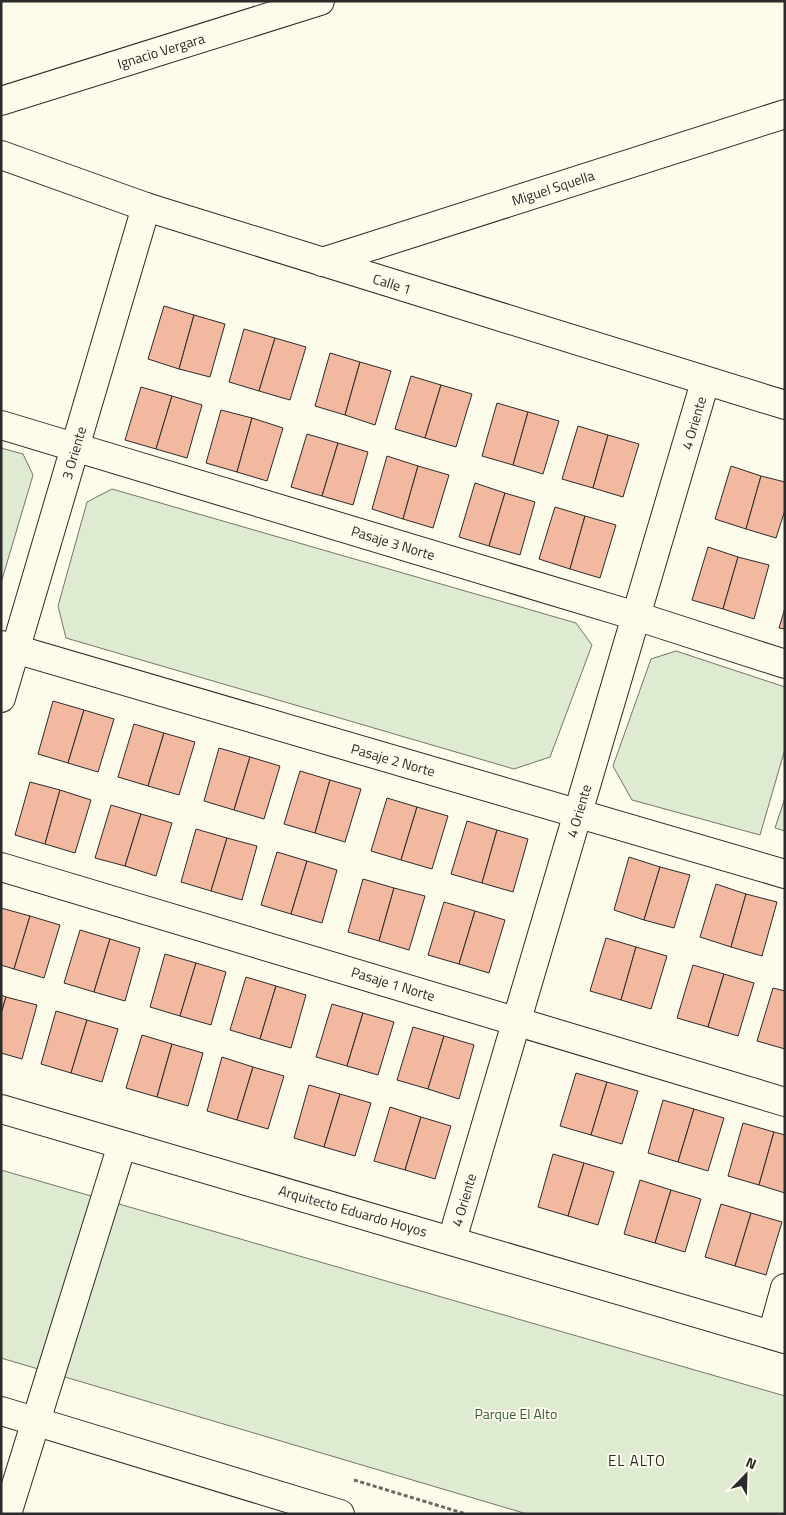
<svg xmlns="http://www.w3.org/2000/svg" width="786" height="1515" font-family="'Titillium Web',sans-serif">
<style>
.green{fill:#deebd1;stroke:#74746e}
.building{fill:#f2b8a0;stroke:#2b2b2b}
.lines{fill:none;stroke-linecap:round;stroke-linejoin:round}
.minor-casing{stroke:#2b2b2b;stroke-width:30}
.tertiary-casing{stroke:#2b2b2b;stroke-width:30}
.path{stroke:#6a6964;stroke-width:3;stroke-dasharray:4 2.5;stroke-linecap:butt}
.minor{stroke:#fdfbea;stroke-width:28}
.tertiary{stroke:#fdfbea;stroke-width:28}
.labels{text-anchor:middle;stroke-width:4;stroke-linejoin:round;paint-order:stroke}
.street-label{font-size:14px;fill:#2b2b2b;stroke:#fdfbea}
.park-label{font-size:14px;fill:#34623c;stroke:#fdfbea}
.neighbourhood-label{font-size:15px;letter-spacing:1px;fill:#2b2b2b;stroke:#fdfbea}
</style>
<rect width="100%" height="100%" fill="#fdfbea"/>
<g class="green">
<path d="M 1,448 L 23,454 L 33,475 L 1,583 Z"/>
<path d="M 112,489 L 576,623 L 592,645 L 550,757 L 514,769 L 66,638 L 58,606 L 87,502 Z"/>
<path d="M 676,651 L 785,687 L 785,749 L 760,835 L 632,800 L 613,766 L 651,659 Z"/>
<path d="M 785,798 L 785,831 L 775,828 Z"/>
<path d="M 1,1170 L 785,1396 L 785,1514 L 527,1514 L 1,1358 Z"/>
</g>
<g class="building">
<path d="M 164,306 L 194,315 L 179,369 L 148,359 Z"/>
<path d="M 194,315 L 225,324 L 210,377 L 179,369 Z"/>
<path d="M 244,329 L 275,338 L 259,391 L 229,382 Z"/>
<path d="M 275,338 L 306,347 L 290,400 L 259,391 Z"/>
<path d="M 330,353 L 360,362 L 345,415 L 315,406 Z"/>
<path d="M 360,362 L 391,371 L 375,425 L 345,415 Z"/>
<path d="M 411,376 L 441,385 L 425,438 L 395,429 Z"/>
<path d="M 441,385 L 472,394 L 456,447 L 425,438 Z"/>
<path d="M 141,387 L 172,396 L 156,449 L 125,440 Z"/>
<path d="M 172,396 L 202,405 L 187,458 L 156,449 Z"/>
<path d="M 497,403 L 528,412 L 513,465 L 482,456 Z"/>
<path d="M 221,410 L 252,418 L 237,472 L 206,463 Z"/>
<path d="M 528,412 L 559,421 L 543,474 L 513,465 Z"/>
<path d="M 252,418 L 283,428 L 267,481 L 237,472 Z"/>
<path d="M 578,426 L 608,435 L 593,488 L 562,479 Z"/>
<path d="M 307,434 L 338,443 L 322,496 L 291,487 Z"/>
<path d="M 608,435 L 639,444 L 623,497 L 593,488 Z"/>
<path d="M 338,443 L 368,452 L 353,505 L 322,496 Z"/>
<path d="M 387,456 L 418,466 L 403,519 L 372,509 Z"/>
<path d="M 418,466 L 449,475 L 433,528 L 403,519 Z"/>
<path d="M 731,466 L 761,476 L 746,529 L 715,519 Z"/>
<path d="M 761,476 L 785,482 L 785,510 L 776,538 L 746,529 Z"/>
<path d="M 475,483 L 505,493 L 489,546 L 459,537 Z"/>
<path d="M 505,493 L 535,502 L 520,555 L 489,546 Z"/>
<path d="M 555,507 L 585,516 L 570,569 L 539,559 Z"/>
<path d="M 585,516 L 616,525 L 600,578 L 570,569 Z"/>
<path d="M 708,547 L 738,557 L 723,609 L 692,600 Z"/>
<path d="M 738,557 L 769,565 L 754,619 L 723,609 Z"/>
<path d="M 785,608 L 785,629 L 779,628 Z"/>
<path d="M 53,701 L 84,710 L 68,763 L 38,754 Z"/>
<path d="M 84,710 L 114,719 L 98,772 L 68,763 Z"/>
<path d="M 134,724 L 164,733 L 148,786 L 118,777 Z"/>
<path d="M 164,733 L 195,742 L 179,795 L 148,786 Z"/>
<path d="M 219,748 L 250,757 L 234,810 L 204,801 Z"/>
<path d="M 250,757 L 280,766 L 264,819 L 234,810 Z"/>
<path d="M 300,771 L 330,780 L 315,833 L 284,824 Z"/>
<path d="M 330,780 L 361,789 L 345,842 L 315,833 Z"/>
<path d="M 30,782 L 60,790 L 45,844 L 15,835 Z"/>
<path d="M 60,790 L 91,800 L 75,853 L 45,844 Z"/>
<path d="M 387,798 L 417,807 L 401,860 L 371,851 Z"/>
<path d="M 111,805 L 141,814 L 125,866 L 95,858 Z"/>
<path d="M 417,807 L 448,816 L 432,869 L 401,860 Z"/>
<path d="M 141,814 L 172,823 L 156,876 L 125,866 Z"/>
<path d="M 467,821 L 497,830 L 482,883 L 451,874 Z"/>
<path d="M 196,829 L 227,838 L 211,891 L 181,882 Z"/>
<path d="M 497,830 L 528,839 L 513,892 L 482,883 Z"/>
<path d="M 227,838 L 257,846 L 242,900 L 211,891 Z"/>
<path d="M 277,852 L 307,861 L 291,914 L 261,905 Z"/>
<path d="M 629,857 L 660,867 L 644,920 L 614,910 Z"/>
<path d="M 307,861 L 337,870 L 322,923 L 291,914 Z"/>
<path d="M 660,867 L 690,875 L 674,928 L 644,920 Z"/>
<path d="M 363,879 L 394,888 L 379,941 L 348,932 Z"/>
<path d="M 716,884 L 746,894 L 731,947 L 700,937 Z"/>
<path d="M 394,888 L 425,896 L 409,950 L 379,941 Z"/>
<path d="M 746,894 L 777,902 L 762,956 L 731,947 Z"/>
<path d="M 444,902 L 475,911 L 459,964 L 428,955 Z"/>
<path d="M 1,908 L 30,916 L 14,969 L 1,965 Z"/>
<path d="M 475,911 L 505,920 L 489,973 L 459,964 Z"/>
<path d="M 30,916 L 60,925 L 44,978 L 14,969 Z"/>
<path d="M 80,930 L 110,939 L 94,992 L 64,983 Z"/>
<path d="M 606,938 L 636,947 L 621,1000 L 590,991 Z"/>
<path d="M 110,939 L 140,948 L 125,1001 L 94,992 Z"/>
<path d="M 636,947 L 667,956 L 651,1009 L 621,1000 Z"/>
<path d="M 165,954 L 196,963 L 180,1016 L 150,1007 Z"/>
<path d="M 196,963 L 226,972 L 211,1025 L 180,1016 Z"/>
<path d="M 693,965 L 724,974 L 708,1027 L 677,1018 Z"/>
<path d="M 724,974 L 754,983 L 738,1036 L 708,1027 Z"/>
<path d="M 246,977 L 276,986 L 260,1039 L 230,1030 Z"/>
<path d="M 276,986 L 306,995 L 291,1048 L 260,1039 Z"/>
<path d="M 773,988 L 785,991 L 785,1049 L 757,1041 Z"/>
<path d="M 1,995 L 6,997 L 1,1014 Z"/>
<path d="M 6,997 L 37,1005 L 22,1059 L 1,1053 L 1,1014 Z"/>
<path d="M 332,1004 L 363,1013 L 347,1066 L 316,1057 Z"/>
<path d="M 56,1011 L 87,1020 L 71,1073 L 41,1064 Z"/>
<path d="M 363,1013 L 394,1022 L 378,1075 L 347,1066 Z"/>
<path d="M 87,1020 L 118,1029 L 102,1082 L 71,1073 Z"/>
<path d="M 413,1027 L 444,1036 L 428,1089 L 397,1080 Z"/>
<path d="M 142,1035 L 172,1044 L 157,1097 L 126,1088 Z"/>
<path d="M 444,1036 L 474,1045 L 459,1099 L 428,1089 Z"/>
<path d="M 172,1044 L 203,1053 L 188,1106 L 157,1097 Z"/>
<path d="M 222,1057 L 253,1067 L 237,1120 L 207,1111 Z"/>
<path d="M 253,1067 L 284,1076 L 268,1129 L 237,1120 Z"/>
<path d="M 576,1073 L 607,1082 L 591,1135 L 560,1126 Z"/>
<path d="M 607,1082 L 638,1091 L 622,1144 L 591,1135 Z"/>
<path d="M 309,1085 L 340,1094 L 324,1147 L 294,1138 Z"/>
<path d="M 340,1094 L 371,1103 L 355,1156 L 324,1147 Z"/>
<path d="M 663,1100 L 694,1109 L 678,1162 L 648,1153 Z"/>
<path d="M 390,1107 L 421,1117 L 405,1170 L 374,1161 Z"/>
<path d="M 694,1109 L 724,1118 L 708,1171 L 678,1162 Z"/>
<path d="M 421,1117 L 451,1126 L 435,1179 L 405,1170 Z"/>
<path d="M 743,1123 L 774,1132 L 759,1185 L 728,1176 Z"/>
<path d="M 774,1132 L 785,1135 L 785,1193 L 759,1185 Z"/>
<path d="M 553,1154 L 584,1163 L 568,1216 L 538,1207 Z"/>
<path d="M 584,1163 L 614,1172 L 598,1225 L 568,1216 Z"/>
<path d="M 640,1180 L 671,1190 L 655,1243 L 624,1234 Z"/>
<path d="M 671,1190 L 701,1199 L 685,1252 L 655,1243 Z"/>
<path d="M 721,1204 L 751,1213 L 735,1266 L 705,1257 Z"/>
<path d="M 751,1213 L 782,1222 L 766,1275 L 735,1266 Z"/>
</g>
<g class="lines">
<defs>
<g id="minor">
<path d="M 1,101 L 320,1"/>
<path d="M 322,262 L 785,114"/>
<path d="M 1,425 L 636,616 L 785,664"/>
<path d="M 1,645 L 785,874"/>
<path d="M 1,698 L 146,207"/>
<path d="M 1,867 L 785,1102"/>
<path d="M 1,1109 L 785,1339"/>
<path d="M 452,1240 L 705,382"/>
<path d="M 772,1335 L 785,1288"/>
<path d="M 1,1411 L 340,1514"/>
<path d="M 7,1514 L 122,1145"/>
</g>
<path id="tertiary" d="M 1,155 L 146,207 L 785,405"/>
</defs>
<use href="#minor" class="minor-casing"/>
<use href="#tertiary" class="tertiary-casing"/>
<path class="path" d="M 354,1480 L 466,1514"/>
<use href="#minor" class="minor"/>
<use href="#tertiary" class="tertiary"/>
</g>
<g class="labels">
<g class="street-label">
<text transform="translate(161 51) rotate(-17)" y="5">Ignacio Vergara</text>
<text transform="translate(553 188) rotate(-18)" y="5">Miguel Squella</text>
<text transform="translate(392 284) rotate(17)" y="5">Calle 1</text>
<text transform="translate(694 423) rotate(-74)" y="5">4 Oriente</text>
<text transform="translate(74 453) rotate(-74)" y="5">3 Oriente</text>
<text transform="translate(393 543) rotate(17)" y="5">Pasaje 3 Norte</text>
<text transform="translate(393 760) rotate(16)" y="5">Pasaje 2 Norte</text>
<text transform="translate(579 811) rotate(-74)" y="5">4 Oriente</text>
<text transform="translate(393 984) rotate(17)" y="5">Pasaje 1 Norte</text>
<text transform="translate(464 1200) rotate(-74)" y="5">4 Oriente</text>
<text transform="translate(353 1211) rotate(16)" y="5">Arquitecto Eduardo Hoyos</text>
</g>
<g class="park-label">
<text x="516" y="1419">Parque El Alto</text>
</g>
<g class="neighbourhood-label">
<text x="637" y="1466">EL ALTO</text>
</g>
</g>
<rect width="786" height="1515" fill="none" stroke="#2b2b2b" stroke-width="5"/>
<g transform="translate(746 1475) rotate(23)" stroke="#fdfbea" stroke-width="4" paint-order="stroke">
<path d="M0-4L9 19L0 12L-9 19Z" fill="#2b2b2b"/>
<text y="-8" font-size="14" font-weight="bold" text-anchor="middle" fill="#2b2b2b">N</text>
</g>
</svg>
